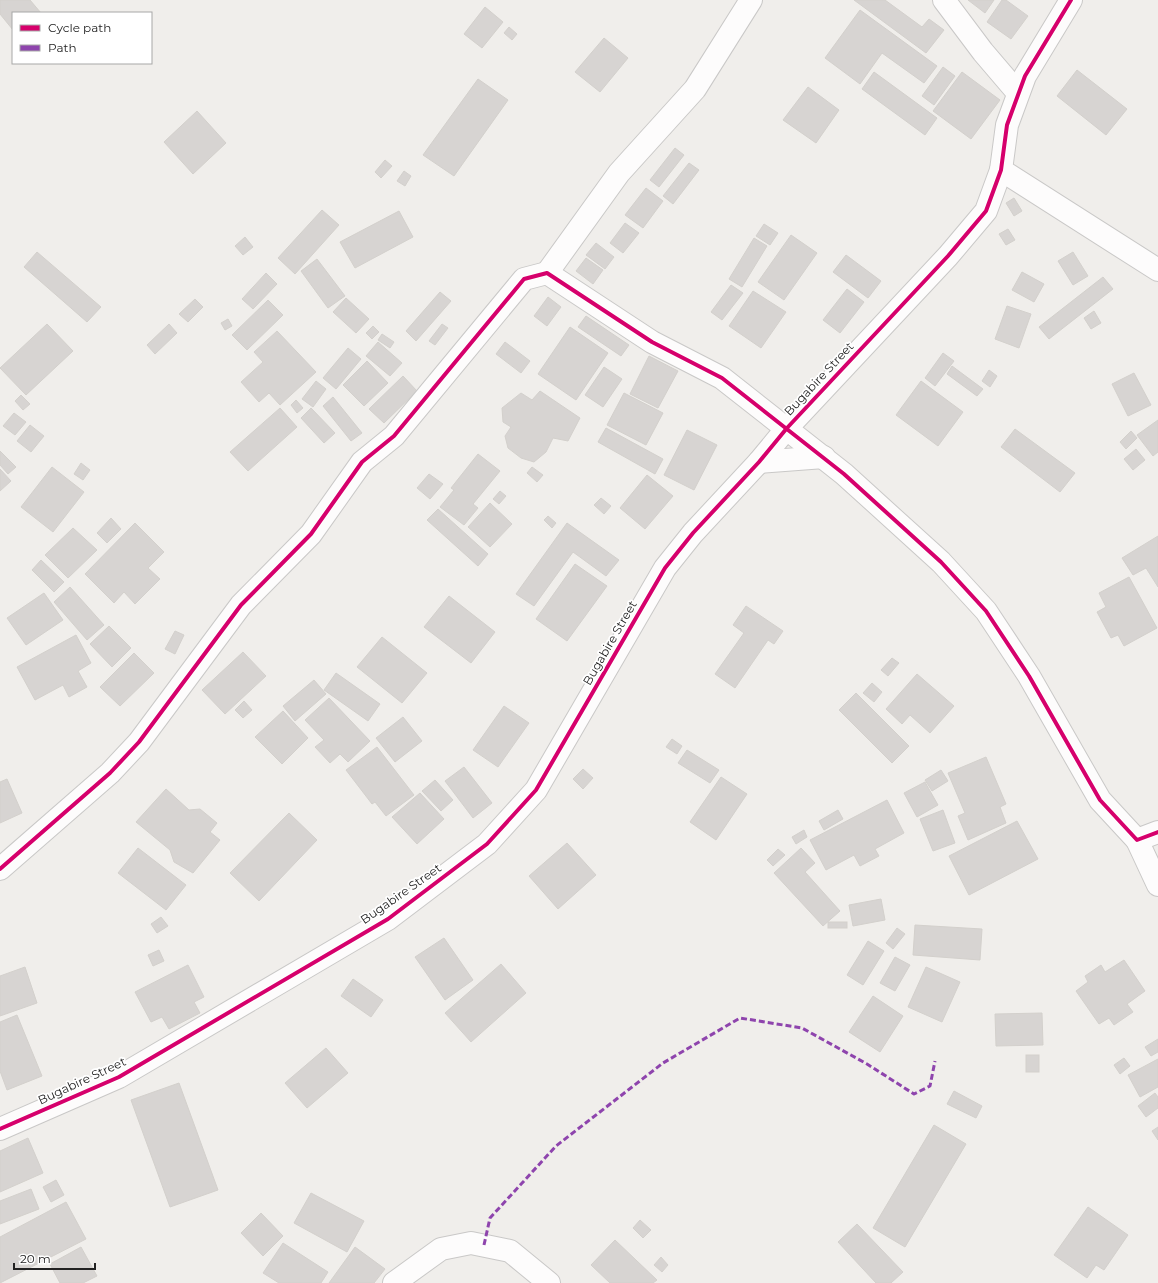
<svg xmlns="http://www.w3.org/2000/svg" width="1158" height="1283" font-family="Montserrat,sans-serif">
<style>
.building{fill:#d7d4d2;stroke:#d3d0cc}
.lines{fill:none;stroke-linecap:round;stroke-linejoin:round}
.street-casing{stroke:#c9c8c7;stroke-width:24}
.street{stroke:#fdfcfc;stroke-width:22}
.quiet{stroke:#8e44ad;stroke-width:3;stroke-dasharray:6 3;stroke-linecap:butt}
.cycleway-casing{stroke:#fff;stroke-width:6}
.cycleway{stroke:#d6006c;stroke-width:4}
.labels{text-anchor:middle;stroke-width:3.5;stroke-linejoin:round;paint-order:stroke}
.street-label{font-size:12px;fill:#222;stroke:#fff}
</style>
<rect width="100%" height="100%" fill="#f0eeeb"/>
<g class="building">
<path d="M 0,0 L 30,0 L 41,13 L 13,13 L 13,30 L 0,14 Z"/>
<path d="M 854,0 L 885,0 L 922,27 L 929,19 L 944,30 L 926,53 Z"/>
<path d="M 968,0 L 994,0 L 985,13 Z"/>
<path d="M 1002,0 L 1006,0 L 1028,16 L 1011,39 L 987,22 Z"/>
<path d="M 485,7 L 503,22 L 482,48 L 464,34 Z"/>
<path d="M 860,10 L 937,66 L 924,83 L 882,53 L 860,84 L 825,58 Z"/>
<path d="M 509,27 L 517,34 L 512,40 L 504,33 Z"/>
<path d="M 604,38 L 628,58 L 600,92 L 575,72 Z"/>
<path d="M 943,67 L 955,76 L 934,105 L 922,96 Z"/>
<path d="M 1077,70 L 1127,109 L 1106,135 L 1057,96 Z"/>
<path d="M 874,72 L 937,118 L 925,135 L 862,89 Z"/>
<path d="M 962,72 L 1000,100 L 971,139 L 933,111 Z"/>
<path d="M 478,79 L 508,100 L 454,176 L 423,155 Z"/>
<path d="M 808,87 L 839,110 L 816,143 L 783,120 Z"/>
<path d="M 197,111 L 226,143 L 193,174 L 164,142 Z"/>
<path d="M 675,148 L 684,155 L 659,187 L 650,180 Z"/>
<path d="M 385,160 L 392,166 L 381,178 L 375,172 Z"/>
<path d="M 689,163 L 699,170 L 673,204 L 663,196 Z"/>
<path d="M 404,171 L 411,176 L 405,186 L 397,181 Z"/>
<path d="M 646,188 L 663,201 L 643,228 L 625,215 Z"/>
<path d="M 1014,198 L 1022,211 L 1014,216 L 1006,203 Z"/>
<path d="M 322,210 L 339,225 L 295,274 L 278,258 Z"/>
<path d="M 399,211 L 413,237 L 355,268 L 340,242 Z"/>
<path d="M 625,223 L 639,233 L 623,253 L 610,243 Z"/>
<path d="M 764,224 L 778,233 L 770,245 L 756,236 Z"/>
<path d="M 1008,229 L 1015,240 L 1006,245 L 999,234 Z"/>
<path d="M 791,235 L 817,253 L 784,300 L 758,282 Z"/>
<path d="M 245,237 L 253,247 L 243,255 L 235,246 Z"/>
<path d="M 754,238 L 767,246 L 742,287 L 729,279 Z"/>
<path d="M 596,243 L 614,257 L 605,269 L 586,255 Z"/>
<path d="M 37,252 L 101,307 L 87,322 L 24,267 Z"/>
<path d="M 1073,252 L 1088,276 L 1073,285 L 1058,261 Z"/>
<path d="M 846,255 L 881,281 L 868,298 L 833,272 Z"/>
<path d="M 586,258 L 603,270 L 593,284 L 576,271 Z"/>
<path d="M 317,259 L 345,296 L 328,308 L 301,271 Z"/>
<path d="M 1022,272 L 1044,284 L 1034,302 L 1012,290 Z"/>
<path d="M 266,273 L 277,284 L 253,309 L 242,299 Z"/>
<path d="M 1103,277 L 1113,289 L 1049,339 L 1039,327 Z"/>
<path d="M 731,285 L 743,293 L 722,320 L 711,312 Z"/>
<path d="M 847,289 L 864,302 L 840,333 L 823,320 Z"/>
<path d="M 753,291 L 786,312 L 761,348 L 729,326 Z"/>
<path d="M 440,292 L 451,301 L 416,341 L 406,331 Z"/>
<path d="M 548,297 L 561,307 L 547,326 L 534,316 Z"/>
<path d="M 346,298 L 369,319 L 356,333 L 333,312 Z"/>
<path d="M 195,299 L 203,307 L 188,322 L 179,314 Z"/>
<path d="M 268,300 L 283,315 L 247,350 L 232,335 Z"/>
<path d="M 1007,306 L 1031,314 L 1019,348 L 995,339 Z"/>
<path d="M 1094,311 L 1101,323 L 1091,329 L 1084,318 Z"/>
<path d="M 586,316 L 629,345 L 621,356 L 578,327 Z"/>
<path d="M 228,319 L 232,326 L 225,330 L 221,323 Z"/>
<path d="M 47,324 L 73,351 L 26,395 L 0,368 Z"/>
<path d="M 169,324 L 177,333 L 155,354 L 147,345 Z"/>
<path d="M 442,324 L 448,328 L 435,345 L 429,341 Z"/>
<path d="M 373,326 L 379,332 L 372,339 L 366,333 Z"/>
<path d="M 570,327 L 608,353 L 576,400 L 538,374 Z"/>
<path d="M 277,331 L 316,372 L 280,405 L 269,393 L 259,402 L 241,382 L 263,362 L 254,352 Z"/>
<path d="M 382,334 L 394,342 L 390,348 L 378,340 Z"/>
<path d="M 378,342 L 402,363 L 390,376 L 366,356 Z"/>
<path d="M 505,342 L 530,361 L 521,373 L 496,354 Z"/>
<path d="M 348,348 L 361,359 L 336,389 L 323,378 Z"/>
<path d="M 943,353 L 954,361 L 935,386 L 925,378 Z"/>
<path d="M 649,356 L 678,371 L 658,408 L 630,394 Z"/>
<path d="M 367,361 L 388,383 L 364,406 L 343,385 Z"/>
<path d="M 952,366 L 983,389 L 977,396 L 947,374 Z"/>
<path d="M 604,367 L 622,379 L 603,407 L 585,395 Z"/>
<path d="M 989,370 L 997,376 L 990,387 L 982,381 Z"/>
<path d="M 1134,373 L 1151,405 L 1128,416 L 1112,384 Z"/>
<path d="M 403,376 L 417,391 L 384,423 L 369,409 Z"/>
<path d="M 316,381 L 326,389 L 313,407 L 302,399 Z"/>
<path d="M 921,381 L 963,412 L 938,446 L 896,415 Z"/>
<path d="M 540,391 L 580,418 L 568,441 L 553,438 L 546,452 L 534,462 L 521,458 L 508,448 L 505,436 L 511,427 L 503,422 L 502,408 L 521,393 L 532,400 Z"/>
<path d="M 624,393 L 663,413 L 646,445 L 607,425 Z"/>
<path d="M 21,395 L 30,404 L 23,410 L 15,401 Z"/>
<path d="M 333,397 L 362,433 L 351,441 L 323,406 Z"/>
<path d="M 296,400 L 303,408 L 297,413 L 291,405 Z"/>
<path d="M 280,408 L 297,427 L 248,471 L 230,452 Z"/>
<path d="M 311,408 L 335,433 L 324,443 L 301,418 Z"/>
<path d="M 14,413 L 26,422 L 15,435 L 3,426 Z"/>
<path d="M 1158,420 L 1158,452 L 1153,456 L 1137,435 Z"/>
<path d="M 30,425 L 44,436 L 31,452 L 17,441 Z"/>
<path d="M 606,428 L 663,459 L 655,474 L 598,442 Z"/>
<path d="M 1015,429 L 1075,473 L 1060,492 L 1001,447 Z"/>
<path d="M 687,430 L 717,445 L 694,490 L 664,475 Z"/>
<path d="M 1131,431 L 1137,438 L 1126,449 L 1120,442 Z"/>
<path d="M 1136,449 L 1145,460 L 1133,470 L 1124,459 Z"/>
<path d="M 0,451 L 16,467 L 8,474 L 0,465 Z"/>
<path d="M 478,454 L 500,471 L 473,504 L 478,508 L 464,525 L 440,507 L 454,490 L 451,488 Z"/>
<path d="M 81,463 L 90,470 L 83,480 L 74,474 Z"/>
<path d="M 52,467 L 84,492 L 53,532 L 21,507 Z"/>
<path d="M 532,467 L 543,475 L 537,482 L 527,473 Z"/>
<path d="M 0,469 L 11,481 L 0,491 Z"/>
<path d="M 429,474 L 443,484 L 430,499 L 417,488 Z"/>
<path d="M 647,475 L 673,496 L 645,529 L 620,508 Z"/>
<path d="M 500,491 L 506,496 L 499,504 L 493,499 Z"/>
<path d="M 601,498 L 611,506 L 604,514 L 594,505 Z"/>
<path d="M 490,503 L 512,524 L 490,547 L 468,527 Z"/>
<path d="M 438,509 L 488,554 L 478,566 L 427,520 Z"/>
<path d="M 548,516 L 556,523 L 552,528 L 544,520 Z"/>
<path d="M 111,518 L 121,529 L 107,543 L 97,533 Z"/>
<path d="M 135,523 L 164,552 L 148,568 L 160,579 L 135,604 L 124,592 L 114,603 L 85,574 Z"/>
<path d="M 567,523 L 619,560 L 606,576 L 573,552 L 534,606 L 516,594 Z"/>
<path d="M 73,528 L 97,550 L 68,578 L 45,555 Z"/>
<path d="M 1158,536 L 1158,587 L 1146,568 L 1133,575 L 1122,558 Z"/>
<path d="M 41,560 L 64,582 L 54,592 L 32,570 Z"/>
<path d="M 575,564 L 607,586 L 567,641 L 536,619 Z"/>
<path d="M 1129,577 L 1157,628 L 1124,646 L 1118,635 L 1111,638 L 1097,612 L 1106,607 L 1099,593 Z"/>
<path d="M 70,587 L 104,625 L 87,640 L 54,602 Z"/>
<path d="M 44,593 L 63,620 L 26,645 L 7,618 Z"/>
<path d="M 449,596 L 495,632 L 471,663 L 424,627 Z"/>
<path d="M 746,606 L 783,631 L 774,644 L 768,640 L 735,688 L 715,674 L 744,633 L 733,625 Z"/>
<path d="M 109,626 L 131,648 L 112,667 L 90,644 Z"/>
<path d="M 175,631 L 184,635 L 175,654 L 165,649 Z"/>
<path d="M 76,635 L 91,663 L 78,671 L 87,687 L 69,697 L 63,685 L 35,700 L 17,667 Z"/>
<path d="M 382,637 L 427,673 L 402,703 L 357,667 Z"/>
<path d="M 243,652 L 266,676 L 225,714 L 202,690 Z"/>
<path d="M 134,653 L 154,673 L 120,706 L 100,687 Z"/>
<path d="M 892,658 L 899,663 L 888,676 L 881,670 Z"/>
<path d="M 336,673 L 380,704 L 368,721 L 324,690 Z"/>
<path d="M 917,674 L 954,706 L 930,733 L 910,715 L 902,724 L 886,709 Z"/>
<path d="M 314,680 L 326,694 L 295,721 L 283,706 Z"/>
<path d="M 872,683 L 882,692 L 874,702 L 863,693 Z"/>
<path d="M 856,693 L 909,746 L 892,763 L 839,710 Z"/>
<path d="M 329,698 L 370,741 L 348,762 L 340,754 L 330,763 L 315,747 L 324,740 L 305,720 Z"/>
<path d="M 244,701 L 252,710 L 243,718 L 235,710 Z"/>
<path d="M 504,706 L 529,723 L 498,767 L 473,750 Z"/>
<path d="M 283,711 L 308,738 L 282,764 L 255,737 Z"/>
<path d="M 403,717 L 422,741 L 395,762 L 376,738 Z"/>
<path d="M 672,739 L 682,746 L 677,754 L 666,747 Z"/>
<path d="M 377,747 L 414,795 L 386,816 L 375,802 L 372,804 L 346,770 Z"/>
<path d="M 687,750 L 719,770 L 710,783 L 678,763 Z"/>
<path d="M 986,757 L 1006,804 L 1000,807 L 1006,823 L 968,840 L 958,816 L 965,813 L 948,773 Z"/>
<path d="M 464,767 L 492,803 L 473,818 L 445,781 Z"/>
<path d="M 583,769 L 593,778 L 583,789 L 573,779 Z"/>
<path d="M 941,770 L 948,781 L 932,791 L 925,780 Z"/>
<path d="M 721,777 L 747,794 L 716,840 L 690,822 Z"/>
<path d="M 7,779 L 22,813 L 0,823 L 0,782 Z"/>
<path d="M 435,780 L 453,800 L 441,811 L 422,791 Z"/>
<path d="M 925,782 L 938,805 L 917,817 L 904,793 Z"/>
<path d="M 166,789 L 189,810 L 200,809 L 217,823 L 210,832 L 220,840 L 193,873 L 174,862 L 170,850 L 136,822 Z"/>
<path d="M 420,793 L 444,819 L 417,844 L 392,817 Z"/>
<path d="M 887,800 L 904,833 L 875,849 L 879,856 L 860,866 L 854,855 L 826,870 L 810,840 Z"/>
<path d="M 838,810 L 843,819 L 824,830 L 819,821 Z"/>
<path d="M 943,810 L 955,843 L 933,851 L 920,819 Z"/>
<path d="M 289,813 L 317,840 L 259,901 L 230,873 Z"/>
<path d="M 1017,821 L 1038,859 L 969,895 L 949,856 Z"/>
<path d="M 804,830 L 807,837 L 796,844 L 792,837 Z"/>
<path d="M 567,843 L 596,875 L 558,909 L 529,876 Z"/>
<path d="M 138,848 L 186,885 L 166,910 L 118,873 Z"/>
<path d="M 801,848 L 815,863 L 805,872 L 840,911 L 823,926 L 774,873 Z"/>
<path d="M 778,849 L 785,855 L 773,866 L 767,860 Z"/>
<path d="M 881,899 L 885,920 L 853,926 L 849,905 Z"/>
<path d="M 161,917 L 168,926 L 157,933 L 151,924 Z"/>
<rect x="828" y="922" width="19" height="6"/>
<path d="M 915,925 L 982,929 L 980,960 L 913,955 Z"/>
<path d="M 897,928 L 905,934 L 893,949 L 886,943 Z"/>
<path d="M 444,938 L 473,980 L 445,1000 L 415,957 Z"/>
<path d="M 868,941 L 884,951 L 863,985 L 847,975 Z"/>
<path d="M 159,950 L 164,961 L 153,966 L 148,955 Z"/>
<path d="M 895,957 L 910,965 L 895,991 L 880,983 Z"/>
<path d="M 1124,960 L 1145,991 L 1127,1004 L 1133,1012 L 1114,1025 L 1109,1018 L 1099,1024 L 1076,991 L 1088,982 L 1085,976 L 1101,965 L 1105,972 Z"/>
<path d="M 501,964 L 526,993 L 471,1042 L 445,1013 Z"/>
<path d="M 188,965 L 204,997 L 194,1002 L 200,1013 L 169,1029 L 162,1017 L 151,1022 L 135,992 Z"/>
<path d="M 25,967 L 37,1003 L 0,1016 L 0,976 Z"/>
<path d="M 926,967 L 960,982 L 942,1022 L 908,1007 Z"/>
<path d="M 353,979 L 383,1000 L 371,1017 L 341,996 Z"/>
<path d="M 873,996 L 903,1016 L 880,1052 L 849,1032 Z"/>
<path d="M 1042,1013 L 1043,1045 L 996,1046 L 995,1014 Z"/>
<path d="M 17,1015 L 42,1076 L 7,1090 L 0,1071 L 0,1022 Z"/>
<path d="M 1158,1039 L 1158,1052 L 1151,1056 L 1145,1047 Z"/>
<path d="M 326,1048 L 348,1073 L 307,1108 L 285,1083 Z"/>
<rect x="1026" y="1055" width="13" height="17"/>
<path d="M 1124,1058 L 1130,1066 L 1120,1074 L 1114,1065 Z"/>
<path d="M 1158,1059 L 1158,1087 L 1140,1097 L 1128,1075 Z"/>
<path d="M 179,1083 L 218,1190 L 170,1207 L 131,1100 Z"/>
<path d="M 954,1091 L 982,1106 L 976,1118 L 947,1104 Z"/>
<path d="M 1155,1093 L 1158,1097 L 1158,1108 L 1146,1117 L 1138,1106 Z"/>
<path d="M 934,1125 L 966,1144 L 905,1247 L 873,1228 Z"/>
<path d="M 1158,1127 L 1158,1140 L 1152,1131 Z"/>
<path d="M 28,1138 L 43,1173 L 0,1192 L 0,1151 Z"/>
<path d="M 56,1180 L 64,1195 L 51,1202 L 43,1187 Z"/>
<path d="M 31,1189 L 39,1209 L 0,1224 L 0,1201 Z"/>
<path d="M 311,1193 L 364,1221 L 347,1252 L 294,1223 Z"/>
<path d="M 66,1202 L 86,1239 L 0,1283 L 0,1237 Z"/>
<path d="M 1088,1207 L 1128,1235 L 1104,1270 L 1096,1265 L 1087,1278 L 1054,1255 Z"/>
<path d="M 261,1213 L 283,1236 L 263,1256 L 241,1233 Z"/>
<path d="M 640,1220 L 651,1230 L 643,1238 L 633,1228 Z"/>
<path d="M 857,1224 L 903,1272 L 891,1283 L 876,1283 L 838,1242 Z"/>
<path d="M 615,1240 L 657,1280 L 653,1283 L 610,1283 L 591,1265 Z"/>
<path d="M 283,1243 L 328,1272 L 321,1283 L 279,1283 L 263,1273 Z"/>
<path d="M 81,1247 L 97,1276 L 83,1283 L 60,1283 L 50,1264 Z"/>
<path d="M 355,1247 L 385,1269 L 374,1283 L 329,1283 Z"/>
<path d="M 661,1257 L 668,1265 L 662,1272 L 654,1265 Z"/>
</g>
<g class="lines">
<defs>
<g id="street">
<path d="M 944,0 L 983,52 L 1018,93"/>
<path d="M 1001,170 L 1158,270"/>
<path d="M 547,273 L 619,173 L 695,89 L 751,0"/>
<path d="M 759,462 L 824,457"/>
<path d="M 1137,840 L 1158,885"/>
<path d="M 0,869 L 110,773 L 139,742 L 241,605 L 311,534 L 362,462 L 394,436 L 524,279 L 547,273 L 652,342 L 722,378 L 844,474 L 941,562 L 986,611 L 1029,676 L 1100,800 L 1137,840 L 1158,832"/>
<path d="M 0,1129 L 119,1077 L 388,919 L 487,844 L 536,790 L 665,568 L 693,533 L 759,462 L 787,428 L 948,256 L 986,211 L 1001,170 L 1007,125 L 1025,76 L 1071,0"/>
<path d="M 394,1283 L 441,1249 L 471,1243 L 510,1251 L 549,1283"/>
</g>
</defs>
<use href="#street" class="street-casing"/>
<use href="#street" class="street"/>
<path class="quiet" d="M 484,1245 L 490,1218 L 556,1146 L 663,1063 L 740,1018 L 802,1028 L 867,1064 L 914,1094 L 930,1086 L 935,1061"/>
<defs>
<g id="cycleway">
<path d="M 0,869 L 110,773 L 139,742 L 241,605 L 311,534 L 362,462 L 394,436 L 524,279 L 547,273 L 652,342 L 722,378 L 844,474 L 941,562 L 986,611 L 1029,676 L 1100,800 L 1137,840 L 1158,832"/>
<path d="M 0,1129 L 119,1077 L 388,919 L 487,844 L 536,790 L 665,568 L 693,533 L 759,462 L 787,428 L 948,256 L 986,211 L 1001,170 L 1007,125 L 1025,76 L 1071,0"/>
</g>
</defs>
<use href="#cycleway" class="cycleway-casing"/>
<use href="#cycleway" class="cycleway"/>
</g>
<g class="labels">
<g class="street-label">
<text transform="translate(819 379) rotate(-47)" y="4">Bugabire Street</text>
<text transform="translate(610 643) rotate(-60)" y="4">Bugabire Street</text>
<text transform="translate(401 894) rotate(-35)" y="4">Bugabire Street</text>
<text transform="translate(82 1081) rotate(-25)" y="4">Bugabire Street</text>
</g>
</g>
<rect x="12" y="12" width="140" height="52" fill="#ffffff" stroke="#a7a7a7"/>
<rect x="20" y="25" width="20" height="6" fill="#d6006c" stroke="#a7a7a7"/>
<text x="48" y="32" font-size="12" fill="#222222">Cycle path</text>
<rect x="20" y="45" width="20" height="6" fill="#8e44ad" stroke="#a7a7a7"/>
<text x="48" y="52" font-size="12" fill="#222222">Path</text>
<path d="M14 1263v6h81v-6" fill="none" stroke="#222222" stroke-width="2"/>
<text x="20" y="1263" font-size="12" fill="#222222" stroke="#ffffff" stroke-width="3" paint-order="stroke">20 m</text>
</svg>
